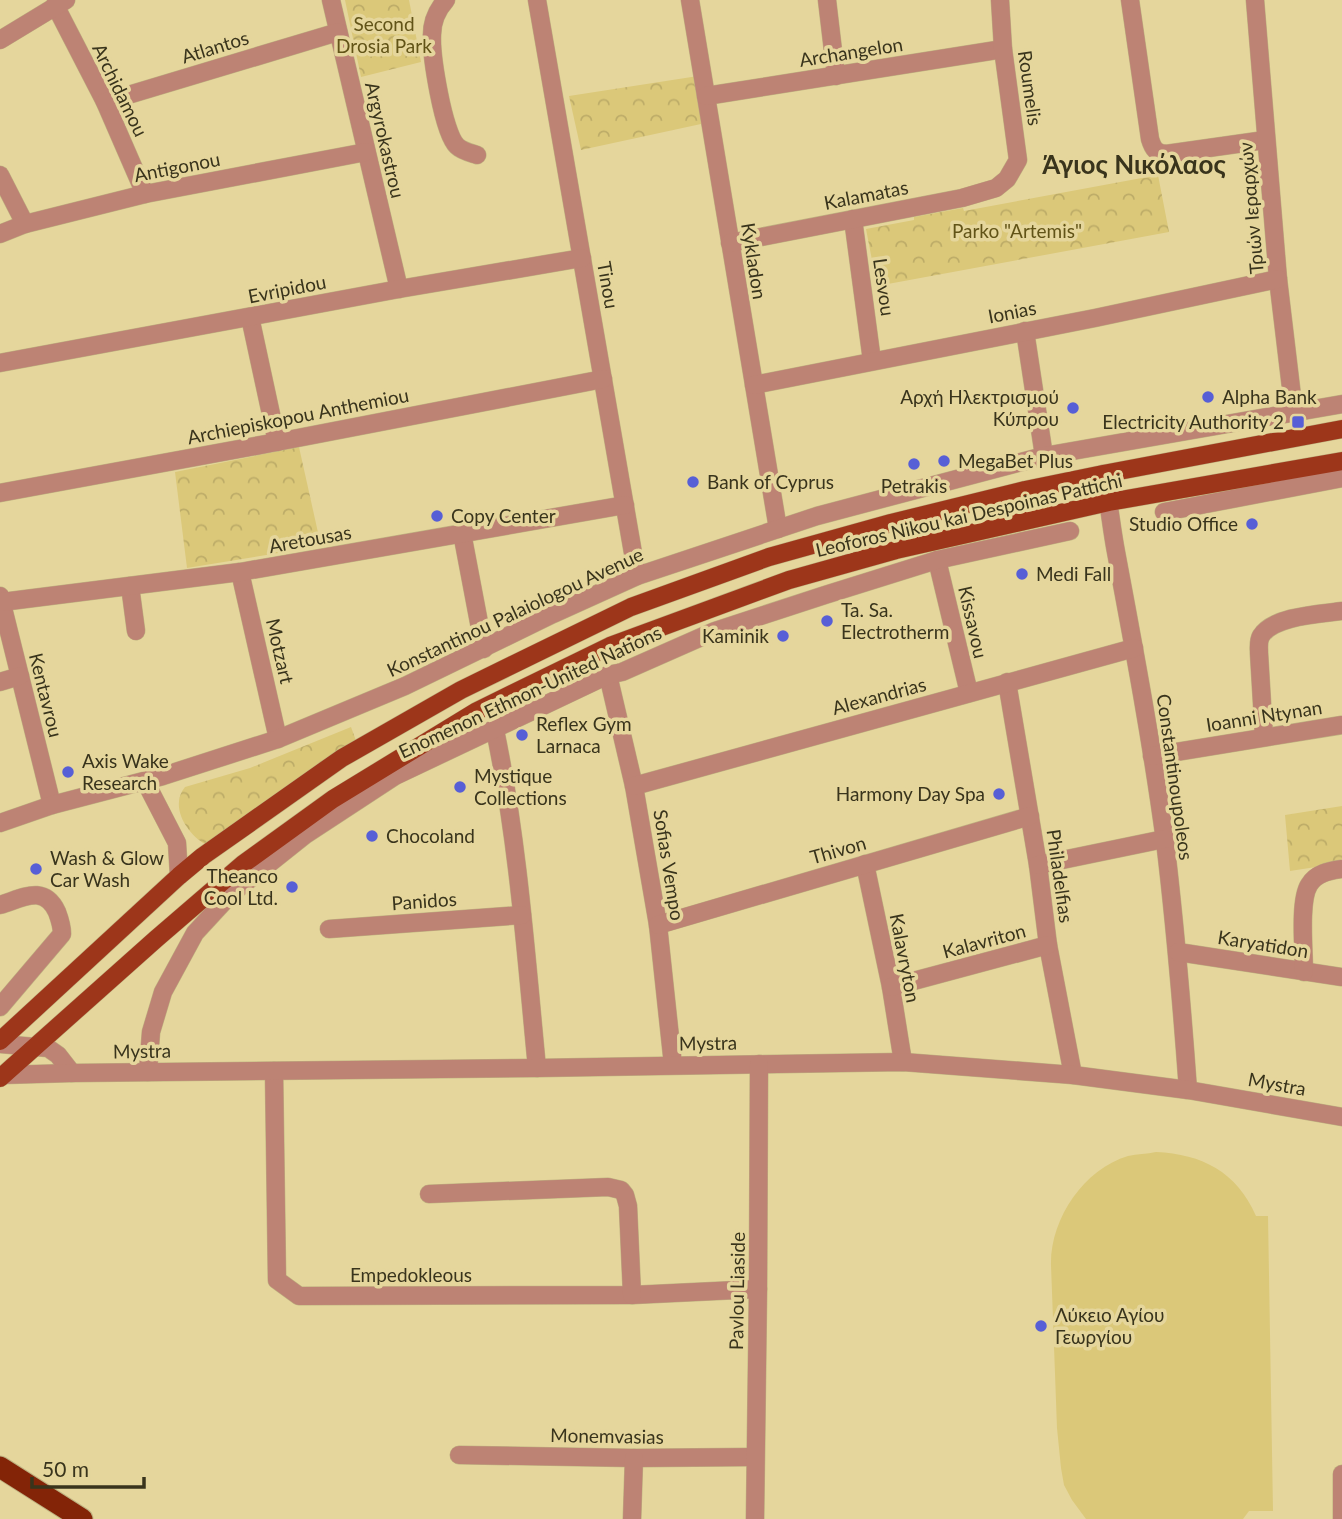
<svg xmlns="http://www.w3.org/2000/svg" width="1342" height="1519" font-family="Lato,sans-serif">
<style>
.grass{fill:#dbc879}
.park{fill:url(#park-crowns)}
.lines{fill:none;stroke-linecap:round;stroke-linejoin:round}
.street-casing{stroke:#bfb280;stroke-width:19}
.primary-casing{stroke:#bfb280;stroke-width:19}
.highway-casing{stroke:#bfb280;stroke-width:23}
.street{stroke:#bd8374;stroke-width:18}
.primary{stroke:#9d361a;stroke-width:18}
.highway{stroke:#832407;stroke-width:21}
.poi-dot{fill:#575fd6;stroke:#e5d69c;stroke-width:2.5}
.labels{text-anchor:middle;stroke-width:7;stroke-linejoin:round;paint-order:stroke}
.park-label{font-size:19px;fill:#615317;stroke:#e5d69c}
.street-label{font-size:19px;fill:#39341c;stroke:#e5d69c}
.poi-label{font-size:19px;fill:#39341c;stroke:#e5d69c;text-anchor:start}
.district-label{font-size:26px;font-weight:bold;fill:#39341c;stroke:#e5d69c}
</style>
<defs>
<pattern id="park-crowns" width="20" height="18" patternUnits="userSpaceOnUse" patternTransform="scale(1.75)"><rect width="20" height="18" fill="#dbc879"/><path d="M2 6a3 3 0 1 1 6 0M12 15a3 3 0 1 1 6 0" fill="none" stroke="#bdac68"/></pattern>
</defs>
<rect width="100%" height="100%" fill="#e5d69c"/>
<path class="grass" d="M 1156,1152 C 1202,1154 1237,1172 1256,1216 L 1268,1216 L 1273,1511 L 1249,1511 L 1243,1519 L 1086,1519 L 1072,1500 L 1064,1485 L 1061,1468 L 1057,1428 L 1051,1265 C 1050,1219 1084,1169 1128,1156 C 1137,1154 1147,1154 1156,1152 Z"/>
<g class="park">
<path d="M 345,0 L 409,0 L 421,62 L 361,77 Z"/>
<path d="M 698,76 L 701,124 L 581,150 L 569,96 Z"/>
<path d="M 1158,175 L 1169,232 L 877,286 L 866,229 L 914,220 L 914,217 L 963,208 L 964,211 Z"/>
<path d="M 299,447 L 321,546 L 187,568 L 175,472 Z"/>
<path d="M 351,727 L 358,746 L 205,844 C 187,834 169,806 185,787 L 250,768 Z"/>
<path d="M 1342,806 L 1342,863 L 1290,871 L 1285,815 Z"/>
</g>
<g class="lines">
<defs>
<g id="street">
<path d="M 331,0 L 399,289"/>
<path d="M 446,0 C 437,10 432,21 432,35 C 431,55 443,133 457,146 C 462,151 471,153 477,155"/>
<path d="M 537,0 L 637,576"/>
<path d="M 690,0 L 778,529"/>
<path d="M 827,0 L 836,76"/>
<path d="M 1130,0 L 1150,139 C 1153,149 1156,153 1166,154 L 1265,140"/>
<path d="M 1255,0 L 1278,279 L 1294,413"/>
<path d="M 55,5 L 105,102 L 145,194"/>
<path d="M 0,40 L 66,0"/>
<path d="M 706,96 L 1003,49"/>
<path d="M 105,102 L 338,32"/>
<path d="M 0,175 L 25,224"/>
<path d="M 853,219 L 872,361"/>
<path d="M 0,234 L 25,224 L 145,194 L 366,152"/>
<path d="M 730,243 L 962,198 L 996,188 L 1007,179 L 1018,160 L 1003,49 L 1000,0"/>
<path d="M 250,317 L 277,442"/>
<path d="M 1025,331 L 1044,456"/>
<path d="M 0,363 L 399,289 L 582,258"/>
<path d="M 754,385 L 1095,318 L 1278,279"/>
<path d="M 1103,474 C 1109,500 1111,526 1116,552 C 1134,648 1152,744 1165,841 C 1175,924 1182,1007 1188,1090"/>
<path d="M 0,493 L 277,442 L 603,379"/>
<path d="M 1164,512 L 1342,478"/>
<path d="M 462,533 L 484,649"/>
<path d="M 937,560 L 969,693"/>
<path d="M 240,572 L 278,739"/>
<path d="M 130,586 L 136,631"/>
<path d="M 0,596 L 52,805"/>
<path d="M 2,602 L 240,572 L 625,505"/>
<path d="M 608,675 L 634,786 L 658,925 L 673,1065"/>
<path d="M 0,682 L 20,676"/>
<path d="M 1007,682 L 1038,865 L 1048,945 L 1073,1075"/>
<path d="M 495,730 C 518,841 526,955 537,1068"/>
<path d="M 1264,737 L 1259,653 C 1259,647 1258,641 1261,636 C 1273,616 1320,614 1342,611"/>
<path d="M 1152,756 L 1342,725"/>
<path d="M 145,781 L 177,843 L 179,876"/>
<path d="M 634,786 L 1134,648"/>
<path d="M 0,823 L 52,805 L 163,776 L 278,739 L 405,686 L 553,614 L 637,576 L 817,516 L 1044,456 L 1342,404"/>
<path d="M 865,864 L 891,987 L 903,1062"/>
<path d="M 1038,865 L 1164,839"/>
<path d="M 0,905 C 23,898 44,884 57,912 C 60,920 62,926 62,934 L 0,1007"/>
<path d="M 658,925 L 1030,816"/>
<path d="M 329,929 L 522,915"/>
<path d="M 1178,952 L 1342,977"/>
<path d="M 1304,972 C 1304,951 1299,901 1309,885 C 1316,873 1329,871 1342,869"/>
<path d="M 891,987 L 1048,945"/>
<path d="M 0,1044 L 48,1048 L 58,1055 L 72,1073"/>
<path d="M 274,1071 L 277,1280 L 299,1296 L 632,1295 L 758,1289"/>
<path d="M 148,1072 L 151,1032 L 163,992 L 195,933 L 231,894 L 305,835 L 395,776 L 608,675 L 622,672 L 715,631 L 825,595 L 937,560 L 1070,531"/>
<path d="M 2,1075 L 72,1073 L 537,1068 L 903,1062 L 1073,1075 L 1188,1090 L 1342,1117"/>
<path d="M 429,1194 L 608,1187 L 621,1190 L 625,1195 L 628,1206 L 632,1295"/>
<path d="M 459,1455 L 634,1458 L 755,1457"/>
<path d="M 632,1519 L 634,1458"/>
<path d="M 755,1519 L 758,1289 L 759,1064"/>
<path d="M 1342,1519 L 1342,1474"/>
</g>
<g id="primary">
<path d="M 0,1041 L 179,876 L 203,856 L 342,758 L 461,690 L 631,607 L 769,557 L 891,523 L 1025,490 L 1103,474 L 1342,429"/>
<path d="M 0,1078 L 156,939 L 243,864 L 333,799 L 477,711 L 610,646 L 789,580 L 896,550 L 1109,502 L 1342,461"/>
</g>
<path id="highway" d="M 0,1467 L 82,1519"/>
</defs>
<use href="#street" class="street-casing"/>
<use href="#primary" class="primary-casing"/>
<use href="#highway" class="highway-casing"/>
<use href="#street" class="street"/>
<use href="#primary" class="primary"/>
<use href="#highway" class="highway"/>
</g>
<g class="poi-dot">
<circle cx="1208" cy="397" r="7"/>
<circle cx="1073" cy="408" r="7"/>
<rect x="1291" y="415" width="14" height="14" rx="3.5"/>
<circle cx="944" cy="461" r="7"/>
<circle cx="914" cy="464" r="7"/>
<circle cx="693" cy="482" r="7"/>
<circle cx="437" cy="516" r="7"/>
<circle cx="1252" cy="524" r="7"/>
<circle cx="1022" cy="574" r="7"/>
<circle cx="827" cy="621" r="7"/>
<circle cx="783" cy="636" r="7"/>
<circle cx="522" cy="735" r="7"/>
<circle cx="68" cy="772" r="7"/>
<circle cx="460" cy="787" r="7"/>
<circle cx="999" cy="794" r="7"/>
<circle cx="372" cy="836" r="7"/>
<circle cx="36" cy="869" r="7"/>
<circle cx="292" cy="887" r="7"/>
<circle cx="1041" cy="1326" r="7"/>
</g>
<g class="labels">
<g class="park-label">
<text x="384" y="31">Second<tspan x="384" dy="22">Drosia Park</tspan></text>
<text x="1017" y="238">Parko "Artemis"</text>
</g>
<g class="street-label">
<text transform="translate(215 47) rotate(-17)" y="7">Atlantos</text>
<text transform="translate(851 52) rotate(-9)" y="7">Archangelon</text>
<text transform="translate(1030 88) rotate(82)" y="7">Roumelis</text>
<text transform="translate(120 90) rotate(64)" y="7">Archidamou</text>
<text transform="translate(385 140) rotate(77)" y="7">Argyrokastrou</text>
<text transform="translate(177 167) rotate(-11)" y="7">Antigonou</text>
<text transform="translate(866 195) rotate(-11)" y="7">Kalamatas</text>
<text transform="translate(1251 208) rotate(-95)" y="7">Τριών Ιεραρχών</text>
<text transform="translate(754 261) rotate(81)" y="7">Kykladon</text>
<text transform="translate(608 285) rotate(80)" y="7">Tinou</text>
<text transform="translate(884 287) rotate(82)" y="7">Lesvou</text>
<text transform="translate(287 289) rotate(-11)" y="7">Evripidou</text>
<text transform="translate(1012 312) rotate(-11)" y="7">Ionias</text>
<text transform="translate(298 416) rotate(-11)" y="7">Archiepiskopou Anthemiou</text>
<text transform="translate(969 515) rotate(-13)" y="7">Leoforos Nikou kai Despoinas Pattichi</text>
<text transform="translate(310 539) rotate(-10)" y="7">Aretousas</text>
<text transform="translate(515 612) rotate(-25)" y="7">Konstantinou Palaiologou Avenue</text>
<text transform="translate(973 622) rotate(77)" y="7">Kissavou</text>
<text transform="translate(280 651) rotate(77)" y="7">Motzart</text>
<text transform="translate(530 692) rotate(-25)" y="7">Enomenon Ethnon-United Nations</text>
<text transform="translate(46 695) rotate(76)" y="7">Kentavrou</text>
<text transform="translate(879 696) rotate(-15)" y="7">Alexandrias</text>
<text transform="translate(1264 716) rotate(-9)" y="7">Ioanni Ntynan</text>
<text transform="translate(1175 777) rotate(82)" y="7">Constantinoupoleos</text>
<text transform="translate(838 850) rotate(-16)" y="7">Thivon</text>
<text transform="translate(669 865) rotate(81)" y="7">Sofias Vempo</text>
<text transform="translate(1060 876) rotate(82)" y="7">Philadelfias</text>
<text transform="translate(424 901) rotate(-4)" y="7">Panidos</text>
<text transform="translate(984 941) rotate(-15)" y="7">Kalavriton</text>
<text transform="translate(1263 944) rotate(9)" y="7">Karyatidon</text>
<text transform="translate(905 958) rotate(79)" y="7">Kalavryton</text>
<text transform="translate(708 1043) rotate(-1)" y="7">Mystra</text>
<text transform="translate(142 1051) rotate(-1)" y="7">Mystra</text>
<text transform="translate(1277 1084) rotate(10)" y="7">Mystra</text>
<text x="411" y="1282">Empedokleous</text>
<text transform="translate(737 1291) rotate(-89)" y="7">Pavlou Liaside</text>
<text transform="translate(607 1436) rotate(1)" y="7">Monemvasias</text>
</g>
<g class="poi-label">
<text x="1059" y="404" text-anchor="end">Αρχή Ηλεκτρισμού<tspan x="1059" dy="22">Κύπρου</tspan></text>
<text x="1222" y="404">Alpha Bank</text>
<text x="1284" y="429" text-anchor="end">Electricity Authority 2</text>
<text x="958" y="468">MegaBet Plus</text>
<text x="707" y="489">Bank of Cyprus</text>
<text x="914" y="493" text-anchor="middle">Petrakis</text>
<text x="451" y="523">Copy Center</text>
<text x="1238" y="531" text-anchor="end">Studio Office</text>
<text x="1036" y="581">Medi Fall</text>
<text x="841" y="617">Ta. Sa.<tspan x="841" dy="22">Electrotherm</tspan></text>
<text x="769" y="643" text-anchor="end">Kaminik</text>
<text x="536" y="731">Reflex Gym<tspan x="536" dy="22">Larnaca</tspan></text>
<text x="82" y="768">Axis Wake<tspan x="82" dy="22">Research</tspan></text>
<text x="474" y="783">Mystique<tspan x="474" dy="22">Collections</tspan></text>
<text x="985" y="801" text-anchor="end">Harmony Day Spa</text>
<text x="386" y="843">Chocoland</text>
<text x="50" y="865">Wash &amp; Glow<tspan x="50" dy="22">Car Wash</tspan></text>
<text x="278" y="883" text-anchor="end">Theanco<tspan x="278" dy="22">Cool Ltd.</tspan></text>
<text x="1055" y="1322">Λύκειο Αγίου<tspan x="1055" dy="22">Γεωργίου</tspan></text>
</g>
<g class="district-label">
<text x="1134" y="174">Άγιος Νικόλαος</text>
</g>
</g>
<path d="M32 1477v10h112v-10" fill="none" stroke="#39341c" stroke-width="3.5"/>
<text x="42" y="1477" font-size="21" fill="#39341c" stroke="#e5d69c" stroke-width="5" paint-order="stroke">50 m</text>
</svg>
